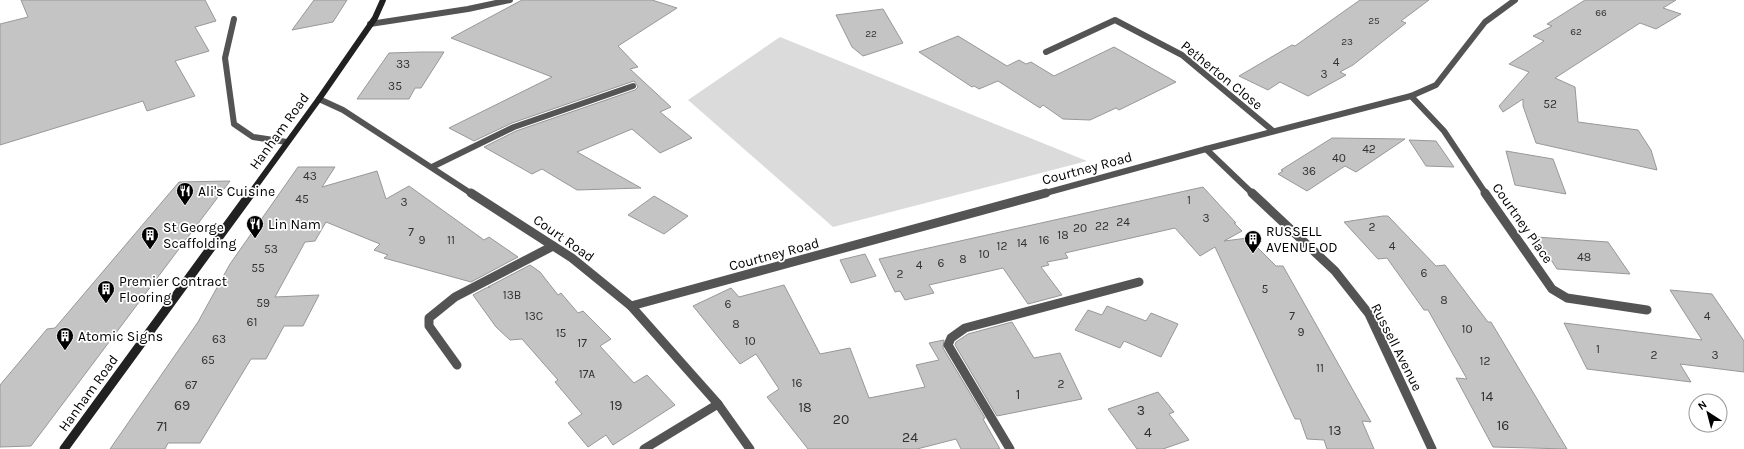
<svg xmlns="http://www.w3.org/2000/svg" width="1744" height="449" font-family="Karla,sans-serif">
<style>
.green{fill:#dbdbdb}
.building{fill:#c4c4c4;stroke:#989898}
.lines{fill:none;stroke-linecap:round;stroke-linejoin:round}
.service-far1{stroke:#545454;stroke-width:6}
.service{stroke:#545454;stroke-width:9}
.minor-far1{stroke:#545454;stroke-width:6}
.minor{stroke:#545454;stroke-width:9}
.secondary-far1{stroke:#212121;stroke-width:6}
.secondary{stroke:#212121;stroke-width:9}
.labels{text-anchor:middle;stroke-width:3.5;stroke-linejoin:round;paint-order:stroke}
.far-number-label{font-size:10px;fill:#313131}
.number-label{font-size:12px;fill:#313131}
.street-label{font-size:14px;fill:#000;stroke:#fff}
.poi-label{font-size:14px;fill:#000;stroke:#fff;text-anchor:start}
.near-number-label{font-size:14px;fill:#313131}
</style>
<rect width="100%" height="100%" fill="#fff"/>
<path class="green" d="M 780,37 L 1087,161 L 833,227 L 688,100 Z"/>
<g class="building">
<path d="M 21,0 L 205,0 L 216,21 L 195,27 L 209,51 L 175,61 L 195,96 L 147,111 L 143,101 L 0,145 L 0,24 L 28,17 Z"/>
<path d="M 314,0 L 347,0 L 333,22 L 292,30 Z"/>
<path d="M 522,0 L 652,0 L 677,8 L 618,46 L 638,67 L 630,69 L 671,107 L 660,112 L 692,138 L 660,153 L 632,129 L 577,152 L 641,188 L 577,190 L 542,169 L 532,174 L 484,147 L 516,131 L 635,90 L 638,87 L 634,81 L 512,123 L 474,141 L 449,128 L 552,77 L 451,38 Z"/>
<path d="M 1360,0 L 1429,0 L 1401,21 L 1406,23 L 1353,65 L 1340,72 L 1346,75 L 1308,96 L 1280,82 L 1268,90 L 1239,76 L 1292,45 L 1295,46 Z"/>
<path d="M 1585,0 L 1676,0 L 1663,8 L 1681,14 L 1656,29 L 1640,23 L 1555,78 L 1575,87 L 1578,122 L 1638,130 L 1651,150 L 1657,170 L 1536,143 L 1523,106 L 1523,99 L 1503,112 L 1499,106 L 1529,72 L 1509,64 L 1544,41 L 1533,36 L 1552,26 L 1547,24 Z"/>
<path d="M 883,9 L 903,43 L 863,56 L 852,47 L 836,15 Z"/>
<path d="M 958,36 L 1007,66 L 1019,60 L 1026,64 L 1031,62 L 1054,76 L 1114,47 L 1176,82 L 1119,110 L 1116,108 L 1090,120 L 1063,119 L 1043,105 L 1040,108 L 998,81 L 979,89 L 974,86 L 972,87 L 919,52 Z"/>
<path d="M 421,52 L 444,52 L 421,88 L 415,88 L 409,99 L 357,99 L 389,53 Z"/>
<path d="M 1332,138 L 1405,139 L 1356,172 L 1345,166 L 1307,191 L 1278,174 L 1283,171 L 1281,170 Z"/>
<path d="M 1409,140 L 1436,141 L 1454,167 L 1426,166 Z"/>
<path d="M 1506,151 L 1553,159 L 1566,194 L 1515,185 Z"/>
<path d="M 298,167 L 335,167 L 322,187 L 377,171 L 386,199 L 409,186 L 484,240 L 489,237 L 518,257 L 471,282 L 384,258 L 388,255 L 374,250 L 380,244 L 326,222 L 315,241 L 305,242 L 275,297 L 319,295 L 303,326 L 284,326 L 266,359 L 251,359 L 200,443 L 168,443 L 165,449 L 110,449 L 198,322 L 230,264 Z"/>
<path d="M 230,181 L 31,446 L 0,447 L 0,385 L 47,329 L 55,328 L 179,182 Z"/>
<path d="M 1203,187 L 1236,223 L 1234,223 L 1242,231 L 1224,241 L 1248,238 L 1276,266 L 1283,266 L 1371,422 L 1362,421 L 1374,449 L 1327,449 L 1324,440 L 1307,439 L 1300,419 L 1295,419 L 1215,247 L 1200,256 L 1175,228 L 1065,253 L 1068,258 L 1047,262 L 1049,265 L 1041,267 L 1062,295 L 1028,304 L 1003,268 L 929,285 L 934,293 L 905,300 L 900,291 L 895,292 L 879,259 Z"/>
<path d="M 654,196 L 688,216 L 664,234 L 628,215 Z"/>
<path d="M 1383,216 L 1388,216 L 1436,266 L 1445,265 L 1488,322 L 1491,322 L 1567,449 L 1493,447 L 1456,378 L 1467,379 L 1428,310 L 1424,310 L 1387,258 L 1378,259 L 1344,222 Z"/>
<path d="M 1536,237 L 1608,242 L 1630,274 L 1557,269 Z"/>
<path d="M 865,254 L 876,276 L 851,283 L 840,260 Z"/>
<path d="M 530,265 L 540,272 L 558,295 L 561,293 L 578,313 L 583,311 L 611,339 L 600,346 L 634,383 L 647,375 L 675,405 L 613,445 L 606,435 L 588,447 L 568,423 L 582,414 L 555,382 L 558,380 L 522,339 L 510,340 L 496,327 L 473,295 L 486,288 L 490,287 L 488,287 Z"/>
<path d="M 784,285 L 820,354 L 850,348 L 869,398 L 925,387 L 916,365 L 939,360 L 929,343 L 944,340 L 943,348 L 985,418 L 983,419 L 1000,449 L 961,449 L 956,439 L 917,449 L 808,449 L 767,397 L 779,389 L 756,354 L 740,364 L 693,306 L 731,288 L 739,297 Z"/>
<path d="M 1670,290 L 1712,294 L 1744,341 L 1744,372 L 1680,364 L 1691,382 L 1587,369 L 1564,323 L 1702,340 Z"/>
<path d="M 1107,306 L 1146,321 L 1151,313 L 1178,324 L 1161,357 L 1124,341 L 1120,348 L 1075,330 L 1088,310 L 1102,315 Z"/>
<path d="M 1012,322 L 1034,358 L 1060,353 L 1082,399 L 997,416 L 955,345 L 956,342 L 968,334 Z"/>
<path d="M 1158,392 L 1174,412 L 1169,414 L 1189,440 L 1163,449 L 1137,449 L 1108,409 Z"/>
</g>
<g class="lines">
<g class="service-far1">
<path d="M 234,19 L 225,58 L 234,124 L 253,137 L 287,142"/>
<path d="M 370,24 L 468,9 L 510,0"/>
<path d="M 432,167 L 514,127 L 633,86"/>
</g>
<g class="service">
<path d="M 457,365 L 429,326 L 429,318 L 455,297 L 553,246"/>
<path d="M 1010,449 L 948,345 L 951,338 L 965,328 L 1139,282"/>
</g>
<g class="minor-far1">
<path d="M 1046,52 L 1115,20 L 1182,55 L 1273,131"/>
<path d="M 1411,96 L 1444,131 L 1486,194"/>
<path d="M 319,99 L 343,110 L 472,194"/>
<path d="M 1206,149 L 1253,194"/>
<path d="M 1042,194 L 1206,149 L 1411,96 L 1436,85 L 1485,22 L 1515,0"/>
</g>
<g class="minor">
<path d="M 471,193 L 572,258 L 631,306 L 718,404 L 750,449"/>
<path d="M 1252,193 L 1335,271 L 1369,314 L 1432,449"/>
<path d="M 1485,193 L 1552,289 L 1567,298 L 1647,310"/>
<path d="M 631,306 L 1046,193"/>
<path d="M 644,449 L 718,404"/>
</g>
<path class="secondary-far1" d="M 250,194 L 319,99 L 375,18 L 383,0"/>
<path class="secondary" d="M 64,449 L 251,193"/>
</g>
<defs>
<symbol id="restaurant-pin" viewBox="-11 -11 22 30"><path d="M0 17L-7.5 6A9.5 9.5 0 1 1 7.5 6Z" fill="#000" stroke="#fff"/><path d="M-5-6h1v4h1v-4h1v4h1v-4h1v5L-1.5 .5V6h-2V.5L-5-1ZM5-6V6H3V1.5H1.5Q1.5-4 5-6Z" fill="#fff"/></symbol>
<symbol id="building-pin" viewBox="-11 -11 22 30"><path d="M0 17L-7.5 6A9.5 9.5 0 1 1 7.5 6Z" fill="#000" stroke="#fff"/><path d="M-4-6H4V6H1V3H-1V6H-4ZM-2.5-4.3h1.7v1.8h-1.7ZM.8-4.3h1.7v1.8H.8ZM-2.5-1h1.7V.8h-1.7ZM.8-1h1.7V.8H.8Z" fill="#fff"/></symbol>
</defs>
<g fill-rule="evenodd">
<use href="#restaurant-pin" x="175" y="181" width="20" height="27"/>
<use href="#restaurant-pin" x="245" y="214" width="20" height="27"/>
<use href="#building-pin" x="140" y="225" width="20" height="27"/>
<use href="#building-pin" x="1243" y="229" width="20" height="27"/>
<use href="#building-pin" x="96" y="279" width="20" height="27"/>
<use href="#building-pin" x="55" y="326" width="20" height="27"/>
</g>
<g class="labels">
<g class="far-number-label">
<text x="1601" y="16">66</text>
<text x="1374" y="24">25</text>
<text x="1576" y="35">62</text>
<text x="871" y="37">22</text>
<text x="1347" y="45">23</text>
</g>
<g class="number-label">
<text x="1336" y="66">4</text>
<text x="403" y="68">33</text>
<text x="1324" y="78">3</text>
<text x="395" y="90">35</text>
<text x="1550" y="108">52</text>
<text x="1369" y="153">42</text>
<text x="1339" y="162">40</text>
<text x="1309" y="175">36</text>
<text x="310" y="180">43</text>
<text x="302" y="203">45</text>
<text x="1189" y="204">1</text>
<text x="404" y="206">3</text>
<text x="1206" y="222">3</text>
<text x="1123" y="226">24</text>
<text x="1102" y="230">22</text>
<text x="1372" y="231">2</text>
<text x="1080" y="232">20</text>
<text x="411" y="236">7</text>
<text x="1063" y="239">18</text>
<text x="422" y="244">9</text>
<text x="451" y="244">11</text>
<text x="1044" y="244">16</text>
<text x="1022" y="247">14</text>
<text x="1002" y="250">12</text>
<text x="1392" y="250">4</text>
<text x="271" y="253">53</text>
<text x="984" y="258">10</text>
<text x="1584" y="261">48</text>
<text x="963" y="263">8</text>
<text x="941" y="267">6</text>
<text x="919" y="269">4</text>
<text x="258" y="272">55</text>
<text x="1424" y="277">6</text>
<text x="900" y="278">2</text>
<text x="1265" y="293">5</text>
<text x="512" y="299">13B</text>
<text x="1444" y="304">8</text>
<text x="263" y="307">59</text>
<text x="728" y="308">6</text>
<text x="534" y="320">13C</text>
<text x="1292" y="320">7</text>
<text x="1707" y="320">4</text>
<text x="252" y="326">61</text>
<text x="736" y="328">8</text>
<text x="1467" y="333">10</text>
<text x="1301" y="336">9</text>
<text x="561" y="337">15</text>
<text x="219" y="343">63</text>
<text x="750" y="345">10</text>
<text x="582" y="347">17</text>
<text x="1598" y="353">1</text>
<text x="1654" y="359">2</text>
<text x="1715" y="359">3</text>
<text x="208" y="364">65</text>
<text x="1485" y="365">12</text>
<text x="1320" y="372">11</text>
<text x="587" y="378">17A</text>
<text x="797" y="387">16</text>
<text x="1061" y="388">2</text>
<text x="191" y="389">67</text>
</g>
<g class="street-label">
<text transform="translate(1222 75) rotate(39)" y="5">Petherton Close</text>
<text transform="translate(279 131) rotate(-54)" y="5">Hanham Road</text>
<text transform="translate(1087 168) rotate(-15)" y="5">Courtney Road</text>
<text transform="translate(1523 223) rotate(55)" y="5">Courtney Place</text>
<text transform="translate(564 238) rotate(35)" y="5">Court Road</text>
<text transform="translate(774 254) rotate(-15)" y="5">Courtney Road</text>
<text transform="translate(1397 347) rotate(63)" y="5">Russell Avenue</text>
<text transform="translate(88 393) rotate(-54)" y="5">Hanham Road</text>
</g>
<g class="poi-label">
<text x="198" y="196">Ali's Cuisine</text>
<text x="268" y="229">Lin Nam</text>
<text x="163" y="232">St George<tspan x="163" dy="16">Scaffolding</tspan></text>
<text x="1266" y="236">RUSSELL<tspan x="1266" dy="16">AVENUE OD</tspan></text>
<text x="119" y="286">Premier Contract<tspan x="119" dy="16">Flooring</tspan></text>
<text x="78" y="341">Atomic Signs</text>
</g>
<g class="near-number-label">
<text x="1018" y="399">1</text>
<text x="1487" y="401">14</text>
<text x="182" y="410">69</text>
<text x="616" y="410">19</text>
<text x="805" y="412">18</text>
<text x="1141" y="415">3</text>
<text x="841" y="424">20</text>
<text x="1503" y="430">16</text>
<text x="162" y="431">71</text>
<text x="1335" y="435">13</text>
<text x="1148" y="437">4</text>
<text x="910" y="442">24</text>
</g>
</g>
<g transform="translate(1708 413) rotate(324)"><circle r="19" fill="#ffffff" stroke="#999999"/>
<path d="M0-3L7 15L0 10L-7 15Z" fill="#000000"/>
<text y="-6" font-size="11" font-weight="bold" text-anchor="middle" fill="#000000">N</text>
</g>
</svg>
